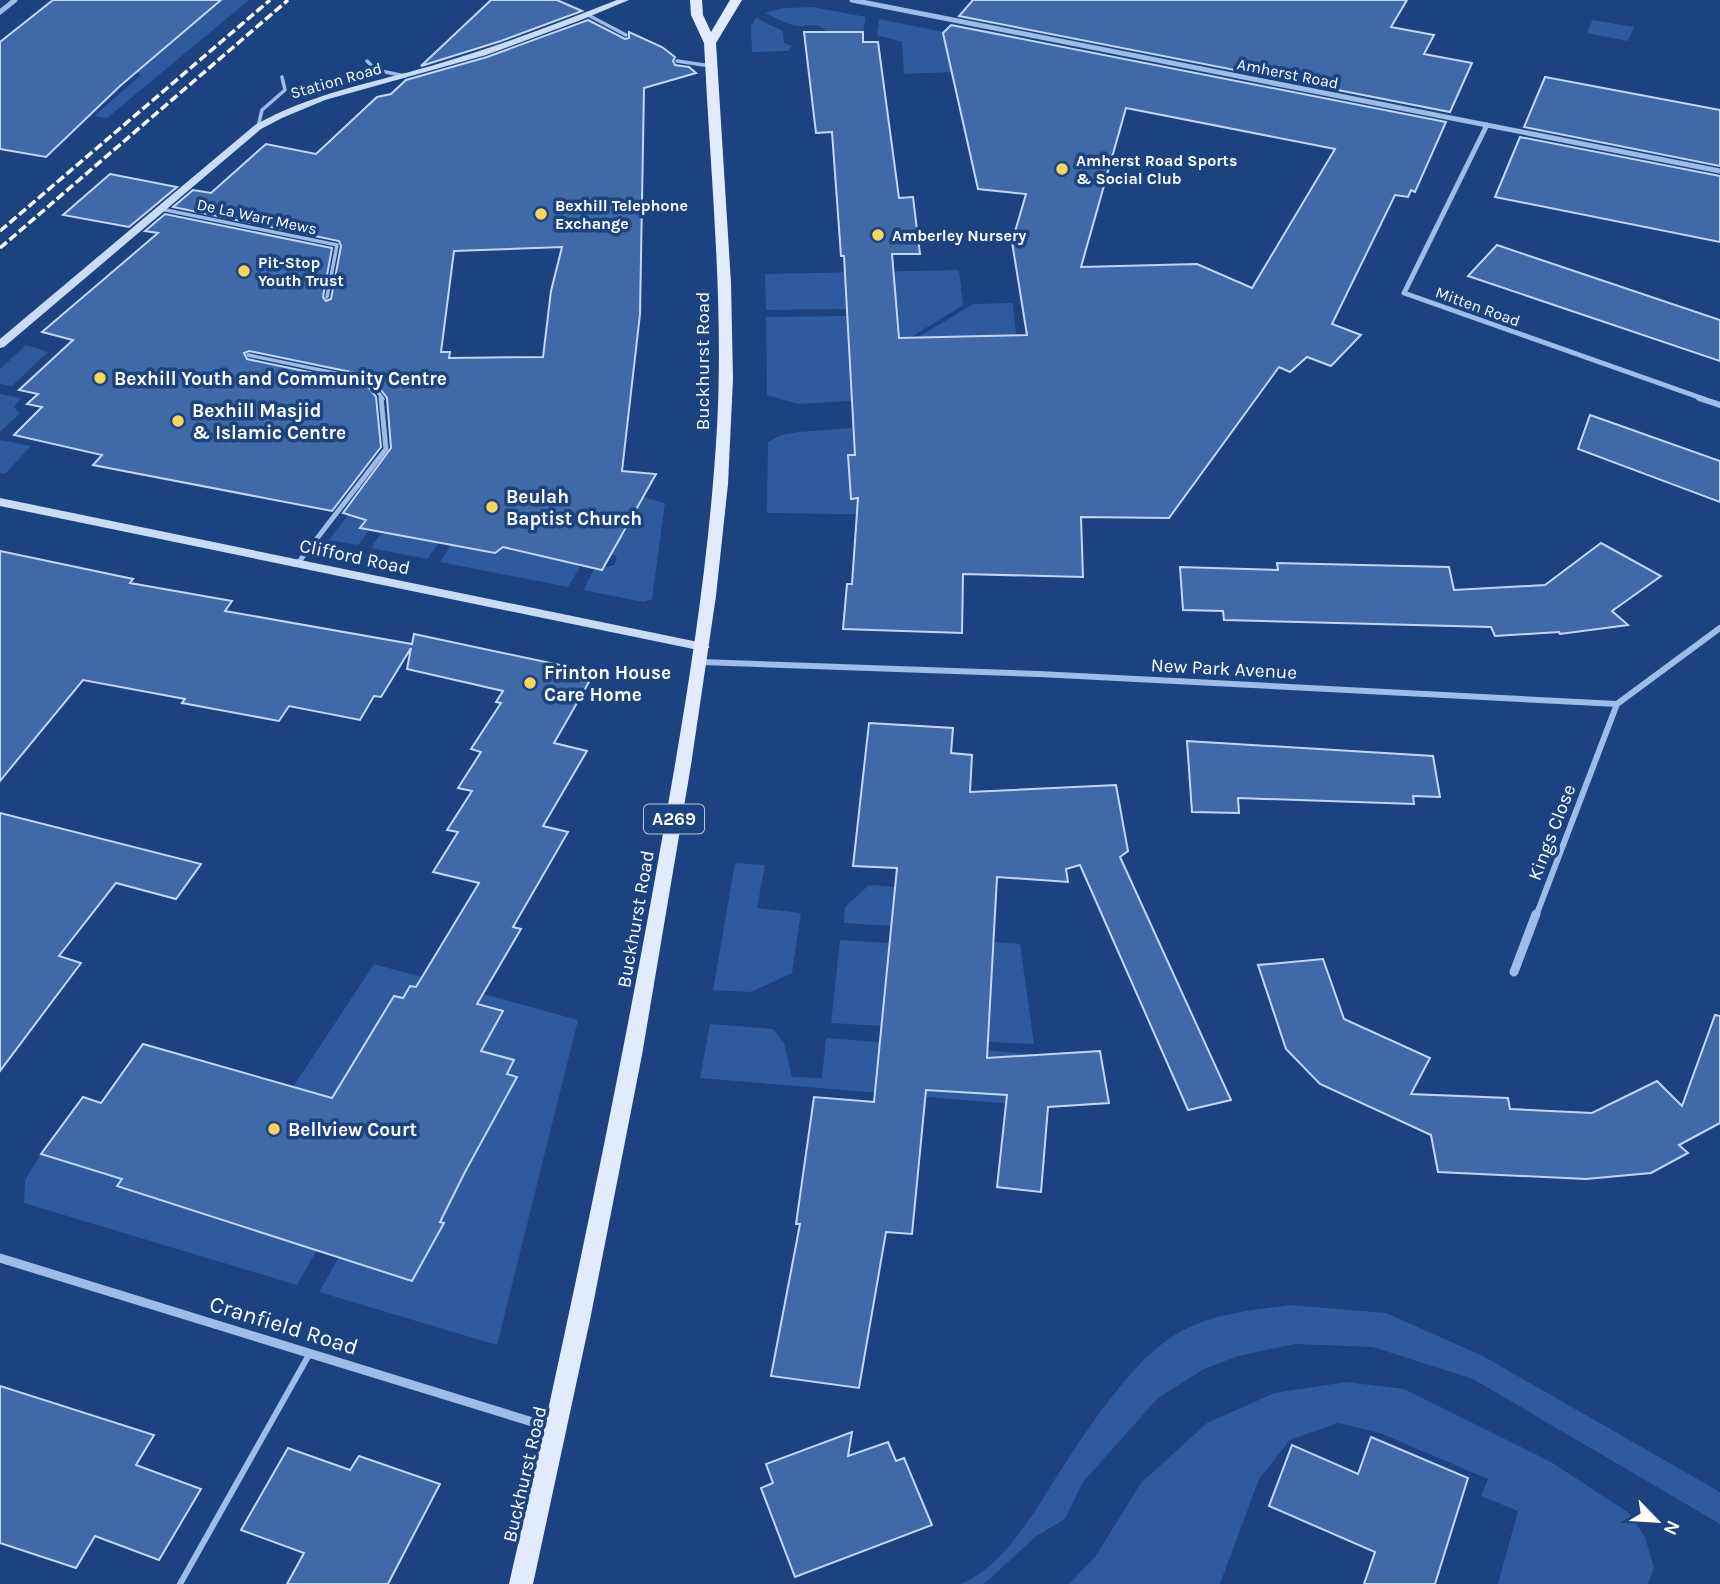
<svg xmlns="http://www.w3.org/2000/svg" width="1720" height="1584" font-family="Karla,sans-serif">
<style>
.green{fill:#2e5a9e}
.building{fill:#4069a7;stroke:#c3d8f7;stroke-width:2;fill-rule:evenodd}
.lines{fill:none;stroke-linecap:round;stroke-linejoin:round}
.lane-far2{stroke:#9fbce9;stroke-width:3.5}
.lane-far1{stroke:#9fbce9;stroke-width:5}
.lane{stroke:#9fbce9;stroke-width:6}
.street-far2{stroke:#9fbce9;stroke-width:5}
.street-far1{stroke:#9fbce9;stroke-width:6}
.street{stroke:#9fbce9;stroke-width:9}
.secondary{fill:#cadbf7;fill-rule:evenodd}
.primary{fill:#e2ebfe;fill-rule:evenodd}
.rail{stroke:#fff;stroke-width:3.5;stroke-dasharray:9 3.5;stroke-linecap:butt}
.poi-dot{fill:#fad55c;stroke:#1c427f;stroke-width:2.5}
.labels{text-anchor:middle;stroke-width:7;stroke-linejoin:round;paint-order:stroke}
.far-street-label{font-size:16px;fill:#fff;stroke:#1c427f}
.far-poi-label{font-size:16px;font-weight:bold;fill:#fff;stroke:#1c427f;text-anchor:start}
.shield{fill:#1c427f;stroke:#bbc6d9;stroke-width:2}
.shield-label{font-size:18px;font-weight:bold;fill:#fff}
.street-label{font-size:19px;fill:#fff;stroke:#1c427f}
.poi-label{font-size:19px;font-weight:bold;fill:#fff;stroke:#1c427f;text-anchor:start}
.near-street-label{font-size:23px;fill:#fff;stroke:#1c427f}
</style>
<rect width="100%" height="100%" fill="#1c427f"/>
<g class="green">
<path d="M 221,0 L 249,0 L 107,118 L 94,116 L 141,75 L 137,73 Z"/>
<path d="M 812,7 L 866,17 L 863,32 L 827,32 C 816,20 806,29 793,25 C 784,23 774,17 765,13 L 783,8 Z"/>
<path d="M 756,18 L 783,31 L 784,43 L 792,46 L 788,51 L 752,52 L 751,26 Z"/>
<path d="M 879,19 L 954,34 L 946,44 L 952,72 L 904,74 L 902,42 L 877,35 Z"/>
<path d="M 1592,20 L 1634,27 L 1628,41 L 1587,33 Z"/>
<path d="M 959,270 L 963,305 L 900,344 L 893,273 L 845,274 L 846,309 L 766,310 L 765,274 Z"/>
<path d="M 1013,303 L 1016,335 L 912,341 L 973,304 Z"/>
<path d="M 847,316 L 851,384 L 903,383 L 904,398 L 798,404 L 767,395 L 766,317 Z"/>
<path d="M 26,345 L 48,352 L 12,386 L 0,384 L 0,369 Z"/>
<path d="M 0,394 L 21,398 L 14,407 L 20,413 L 0,432 Z"/>
<path d="M 904,424 L 906,453 L 848,455 L 851,499 L 909,497 L 1040,517 L 767,513 L 768,442 L 781,435 L 798,432 Z"/>
<path d="M 0,440 L 31,446 L 5,474 L 0,473 Z"/>
<path d="M 380,472 L 390,474 L 357,517 L 366,520 L 360,527 L 368,532 L 358,545 L 329,540 Z"/>
<path d="M 643,497 L 665,503 L 652,599 L 644,602 L 583,590 L 594,570 L 614,565 L 617,560 L 615,555 L 608,554 L 627,530 L 624,528 L 632,521 L 629,519 L 632,514 L 636,514 L 637,512 L 634,511 Z"/>
<path d="M 387,533 L 394,534 L 439,543 L 427,559 L 371,548 L 380,534 Z"/>
<path d="M 453,542 L 495,553 L 500,551 L 502,548 L 498,548 L 502,543 L 573,563 L 580,567 L 568,587 L 440,562 Z"/>
<path d="M 735,863 L 765,865 L 757,908 L 801,913 L 792,973 L 751,992 L 713,990 Z"/>
<path d="M 869,885 L 895,887 L 891,926 L 844,923 L 845,907 Z"/>
<path d="M 840,940 L 890,943 L 881,1026 L 831,1023 Z"/>
<path d="M 993,942 L 1020,944 L 1034,1044 L 988,1042 Z"/>
<path d="M 374,964 L 578,1020 L 497,1345 L 319,1292 L 343,1250 L 360,1255 L 355,1263 L 412,1280 L 444,1223 L 428,1218 L 442,1192 L 454,1195 L 466,1172 L 456,1169 L 517,1077 L 507,1074 L 514,1060 L 481,1051 L 503,1011 L 410,986 L 403,998 L 393,996 L 380,1017 L 389,1020 L 345,1113 L 293,1087 Z"/>
<path d="M 710,1024 L 773,1029 L 784,1043 L 792,1077 L 822,1078 L 826,1038 L 880,1042 L 876,1086 L 984,1094 L 987,1050 L 1034,1055 L 1037,1106 L 700,1078 Z"/>
<path d="M 41,1154 L 124,1176 L 118,1186 L 308,1247 L 321,1243 L 297,1285 L 24,1203 L 25,1180 Z"/>
<path d="M 1291,1305 L 1386,1313 L 1483,1356 L 1720,1492 L 1720,1524 L 1473,1379 L 1373,1347 L 1295,1344 L 1238,1356 L 1204,1369 L 1158,1398 L 1083,1482 L 1065,1519 L 1035,1537 L 984,1584 L 960,1584 C 995,1571 1021,1532 1041,1502 C 1072,1452 1128,1361 1178,1333 C 1212,1313 1253,1310 1291,1305 Z"/>
<path d="M 1346,1382 L 1404,1389 L 1551,1462 L 1629,1513 L 1645,1537 L 1654,1568 L 1648,1584 L 1498,1584 L 1518,1511 L 1481,1496 L 1488,1479 L 1380,1433 L 1338,1423 L 1290,1440 L 1259,1479 L 1220,1584 L 1069,1584 L 1095,1557 L 1141,1483 L 1207,1423 L 1274,1393 Z"/>
</g>
<g class="building">
<path d="M 53,0 L 221,0 L 120,86 L 46,157 L 0,149 L 0,42 Z"/>
<path d="M 491,0 L 557,0 L 582,11 L 501,41 L 421,66 Z"/>
<path d="M 973,0 L 1407,0 L 1391,27 L 1434,35 L 1424,54 L 1472,63 L 1450,112 L 959,16 Z"/>
<path d="M 588,20 L 625,39 L 629,38 L 629,32 L 662,47 L 675,57 L 673,61 L 675,65 L 689,67 L 696,73 L 644,88 L 640,314 L 622,471 L 656,474 L 602,570 L 503,547 L 495,553 L 360,528 L 366,520 L 343,513 L 391,448 L 387,398 L 370,376 L 249,351 L 244,353 L 247,359 L 366,384 L 376,397 L 381,447 L 332,511 L 93,465 L 102,455 L 14,435 L 42,407 L 27,404 L 38,394 L 19,390 L 73,340 L 42,332 L 158,233 L 145,231 L 165,214 L 332,248 L 323,297 L 326,301 L 331,299 L 341,246 L 339,241 L 173,207 L 193,190 L 211,193 L 266,144 L 316,154 L 377,97 L 391,94 L 406,80 L 487,57 ZM 562,247 L 551,291 L 543,357 L 449,358 L 450,352 L 441,352 L 454,251 Z"/>
<path d="M 951,25 L 1446,122 L 1415,192 L 1411,190 L 1408,197 L 1395,195 L 1332,324 L 1361,335 L 1331,366 L 1307,357 L 1290,372 L 1279,367 L 1169,518 L 1081,517 L 1083,577 L 963,574 L 962,633 L 843,629 L 847,584 L 852,584 L 858,498 L 851,499 L 848,455 L 855,455 L 844,256 L 841,256 L 839,228 L 832,132 L 816,133 L 804,32 L 863,32 L 863,42 L 878,42 L 899,198 L 913,197 L 920,254 L 892,254 L 899,338 L 1027,335 L 1012,242 L 1026,194 L 978,189 L 943,33 ZM 1126,108 L 1335,149 L 1252,288 L 1197,264 L 1081,267 Z"/>
<path d="M 1545,77 L 1720,110 L 1720,166 L 1524,127 Z"/>
<path d="M 1520,137 L 1720,176 L 1720,242 L 1495,197 Z"/>
<path d="M 110,174 L 177,187 L 129,227 L 63,215 Z"/>
<path d="M 1497,245 L 1720,320 L 1720,361 L 1468,276 Z"/>
<path d="M 1590,415 L 1720,461 L 1720,502 L 1578,449 Z"/>
<path d="M 1601,543 L 1661,576 L 1612,611 L 1628,625 L 1560,634 L 1559,632 L 1495,636 L 1491,627 L 1224,620 L 1223,611 L 1183,610 L 1180,567 L 1278,570 L 1277,563 L 1449,567 L 1454,590 L 1545,585 Z"/>
<path d="M 0,551 L 133,579 L 130,583 L 232,601 L 225,611 L 412,644 L 414,634 L 588,671 L 582,681 L 589,682 L 554,743 L 587,751 L 543,826 L 568,832 L 513,927 L 521,929 L 477,1004 L 503,1011 L 481,1051 L 514,1060 L 507,1074 L 517,1077 L 465,1172 L 440,1222 L 444,1223 L 412,1281 L 117,1186 L 122,1179 L 41,1154 L 83,1097 L 101,1103 L 143,1044 L 332,1098 L 394,996 L 403,998 L 410,986 L 416,987 L 479,883 L 433,872 L 458,832 L 447,830 L 472,791 L 458,788 L 481,752 L 471,749 L 501,703 L 496,702 L 503,691 L 407,669 L 411,648 L 381,697 L 374,696 L 360,720 L 289,706 L 279,721 L 182,703 L 185,699 L 83,680 L 0,781 Z"/>
<path d="M 869,723 L 953,728 L 951,753 L 972,755 L 970,792 L 1116,785 L 1128,851 L 1120,857 L 1231,1100 L 1188,1110 L 1080,865 L 1066,869 L 1068,882 L 997,877 L 987,1058 L 1100,1051 L 1109,1103 L 1048,1107 L 1041,1192 L 997,1187 L 1007,1095 L 926,1090 L 912,1234 L 886,1232 L 859,1388 L 771,1376 L 800,1224 L 796,1224 L 814,1097 L 874,1102 L 897,868 L 853,866 Z"/>
<path d="M 1187,741 L 1433,756 L 1440,797 L 1413,796 L 1414,804 L 1238,798 L 1239,813 L 1192,812 Z"/>
<path d="M 0,813 L 201,864 L 176,899 L 116,883 L 59,956 L 81,963 L 0,1071 Z"/>
<path d="M 1323,959 L 1344,1019 L 1430,1058 L 1411,1094 L 1508,1098 L 1510,1109 L 1592,1113 L 1657,1081 L 1682,1106 L 1715,1015 L 1720,1016 L 1720,1123 L 1679,1145 L 1688,1153 L 1651,1173 L 1586,1179 L 1438,1172 L 1431,1135 L 1320,1084 L 1286,1049 L 1258,965 Z"/>
<path d="M 0,1386 L 154,1435 L 136,1465 L 201,1489 L 159,1560 L 95,1536 L 76,1568 L 0,1543 Z"/>
<path d="M 852,1432 L 848,1456 L 888,1442 L 896,1461 L 904,1458 L 932,1525 L 795,1577 L 761,1488 L 773,1483 L 766,1464 Z"/>
<path d="M 1371,1437 L 1468,1478 L 1435,1584 L 1364,1584 L 1375,1552 L 1269,1506 L 1292,1445 L 1358,1474 Z"/>
<path d="M 288,1448 L 350,1470 L 359,1456 L 440,1484 L 388,1584 L 287,1584 L 304,1553 L 241,1530 Z"/>
</g>
<g class="lines">
<g class="lane-far2">
<path d="M 588,15 L 626,35"/>
<path d="M 367,61 L 376,70 L 405,76"/>
<path d="M 677,61 L 711,66"/>
<path d="M 258,127 L 262,110 L 285,90 L 282,77"/>
<path d="M 161,209 L 337,245 L 327,297"/>
<path d="M 248,355 L 369,380 L 383,399"/>
</g>
<path class="lane-far1" d="M 298,563 L 386,449 L 381,398"/>
<path class="lane" d="M 180,1584 L 310,1353"/>
<g class="street-far2">
<path d="M 852,0 L 1720,171"/>
<path d="M 0,12 L 15,0"/>
<path d="M 1487,125 L 1404,293 L 1704,399"/>
</g>
<g class="street-far1">
<path d="M 1699,398 L 1720,405"/>
<path d="M 701,662 L 1039,674 L 1617,704 L 1720,628"/>
<path d="M 1536,916 L 1617,704"/>
</g>
<g class="street">
<path d="M 1514,972 L 1536,914"/>
<path d="M 0,1258 L 552,1428"/>
</g>
<g class="secondary">
<path d="M 617,0 L 629,0 L 581,20 L 486,55 L 325,100 L 282,118 L 261,129 L 4,347 L 0,348 L 0,339 L 255,125 C 310,94 371,83 431,66 C 494,48 556,24 617,0 Z"/>
<path d="M 0,498 L 703,643 L 710,647 L 703,651 L 0,506 Z"/>
</g>
<path class="primary" d="M 690,0 L 702,0 L 703,15 L 711,32 L 730,0 L 742,0 L 716,43 L 731,283 L 733,379 L 728,484 L 716,596 L 691,765 L 642,1055 L 590,1320 L 533,1584 L 509,1584 C 561,1357 609,1130 651,901 C 679,744 708,586 717,427 C 724,299 710,171 704,43 L 691,15 Z"/>
<g class="rail">
<path d="M 0,231 L 270,0"/>
<path d="M 0,248 L 288,0"/>
</g>
</g>
<g class="poi-dot">
<circle cx="1062" cy="169" r="7"/>
<circle cx="541" cy="214" r="7"/>
<circle cx="878" cy="235" r="7"/>
<circle cx="244" cy="271" r="7"/>
<circle cx="100" cy="378" r="7"/>
<circle cx="178" cy="421" r="7"/>
<circle cx="492" cy="507" r="7"/>
<circle cx="530" cy="683" r="7"/>
<circle cx="274" cy="1129" r="7"/>
</g>
<g class="labels">
<g class="far-street-label">
<text transform="translate(1288 73) rotate(11)" y="6">Amherst Road</text>
<text transform="translate(336 80) rotate(-16)" y="6">Station Road</text>
<text transform="translate(257 216) rotate(12)" y="6">De La Warr Mews</text>
<text transform="translate(1478 306) rotate(20)" y="6">Mitten Road</text>
</g>
<g class="far-poi-label">
<text x="1076" y="166">Amherst Road Sports<tspan x="1076" dy="18">&amp; Social Club</tspan></text>
<text x="555" y="211">Bexhill Telephone<tspan x="555" dy="18">Exchange</tspan></text>
<text x="892" y="241">Amberley Nursery</text>
<text x="258" y="268">Pit-Stop<tspan x="258" dy="18">Youth Trust</tspan></text>
</g>
<rect class="shield" x="644" y="804.5" width="60" height="29" rx="5"/>
<g class="shield-label">
<text x="674" y="825">A269</text>
</g>
<g class="street-label">
<text transform="translate(702 361) rotate(-90)" y="7">Buckhurst Road</text>
<text transform="translate(355 556) rotate(12)" y="7">Clifford Road</text>
<text transform="translate(1224 668) rotate(3)" y="7">New Park Avenue</text>
<text transform="translate(1551 832) rotate(-69)" y="7">Kings Close</text>
<text transform="translate(635 919) rotate(-80)" y="7">Buckhurst Road</text>
<text transform="translate(524 1474) rotate(-77)" y="7">Buckhurst Road</text>
</g>
<g class="poi-label">
<text x="114" y="385">Bexhill Youth and Community Centre</text>
<text x="192" y="417">Bexhill Masjid<tspan x="192" dy="22">&amp; Islamic Centre</tspan></text>
<text x="506" y="503">Beulah<tspan x="506" dy="22">Baptist Church</tspan></text>
<text x="544" y="679">Frinton House<tspan x="544" dy="22">Care Home</tspan></text>
<text x="288" y="1136">Bellview Court</text>
</g>
<g class="near-street-label">
<text transform="translate(284 1325) rotate(17)" y="8">Cranfield Road</text>
</g>
</g>
<g transform="translate(1657 1521) rotate(115)" stroke="#1c427f" stroke-width="5" paint-order="stroke">
<path d="M0-5L12 26L0 18L-12 26Z" fill="#ffffff"/>
<text y="-10" font-size="19" font-weight="bold" text-anchor="middle" fill="#ffffff">N</text>
</g>
</svg>
